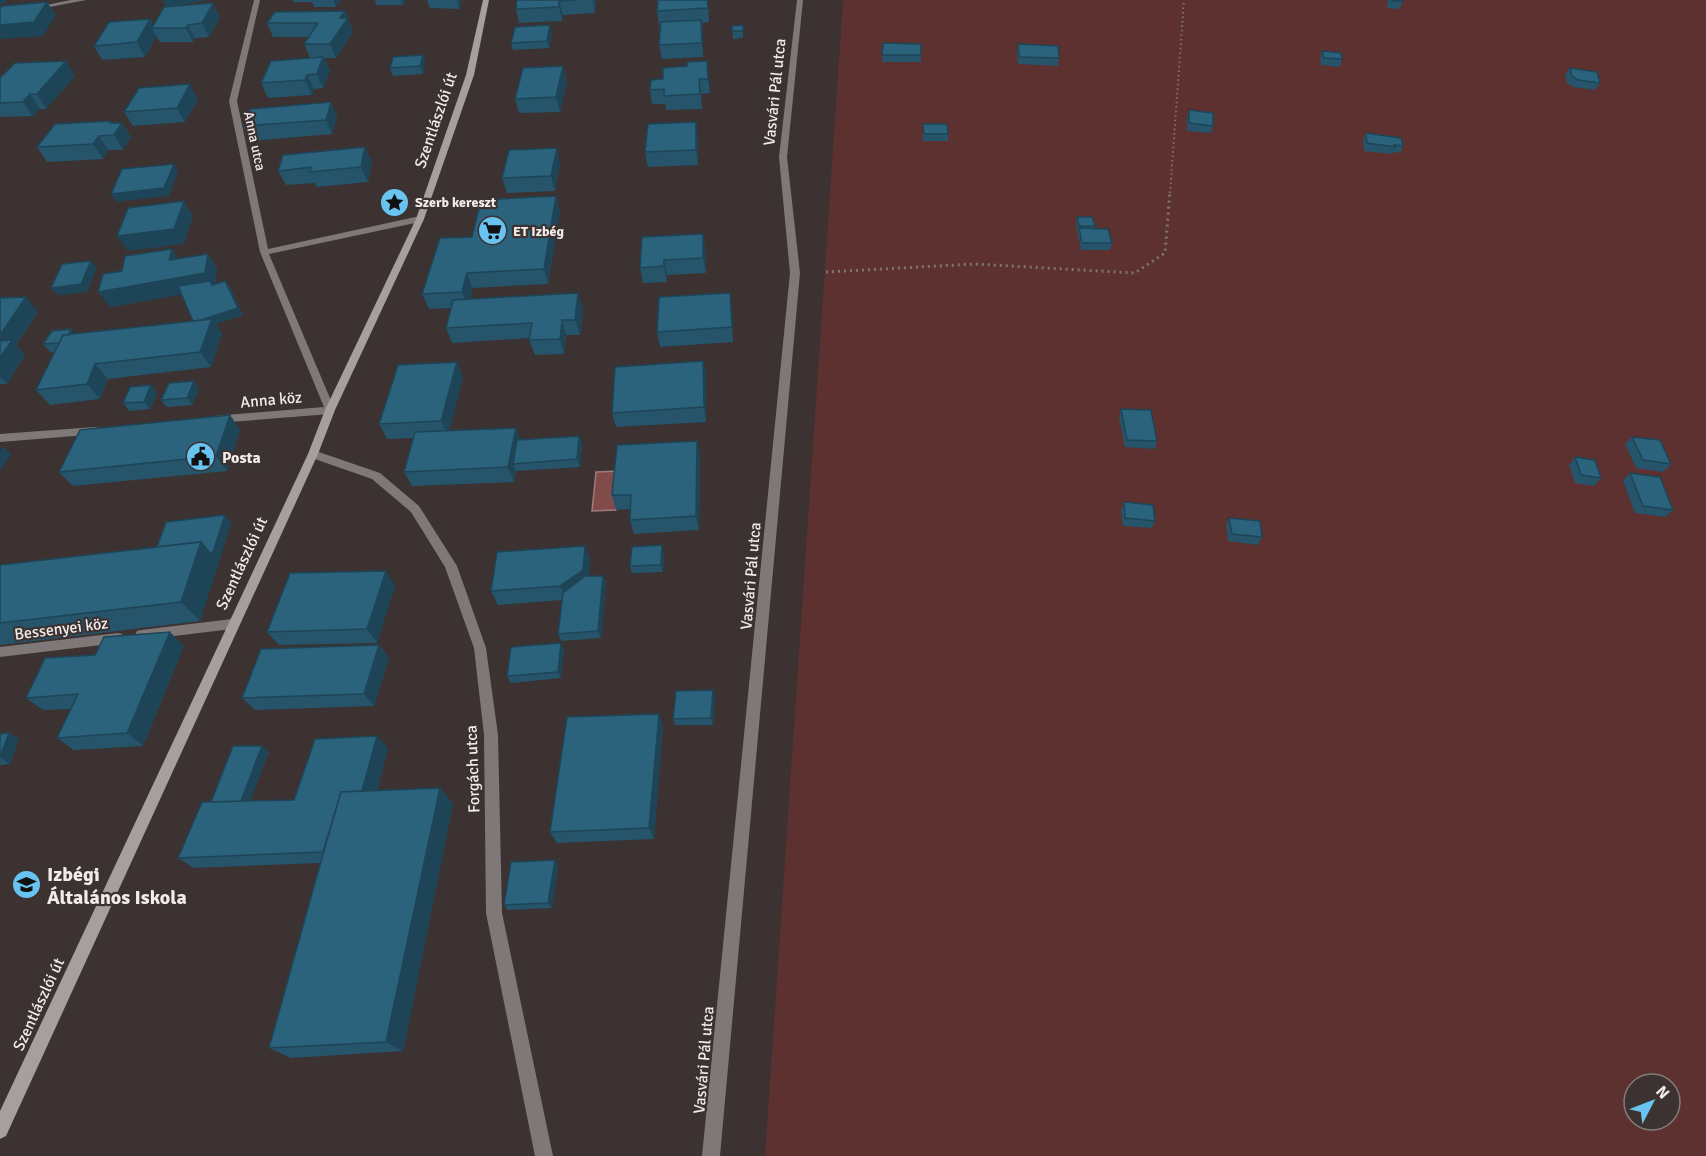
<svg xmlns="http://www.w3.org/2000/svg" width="1706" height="1156" font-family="Signika,sans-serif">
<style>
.green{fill:#5c312f;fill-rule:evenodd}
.water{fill:#804b48;stroke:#a27b79;stroke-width:1.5}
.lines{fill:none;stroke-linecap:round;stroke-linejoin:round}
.path-far1{stroke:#7d7574;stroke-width:2;stroke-dasharray:1.5 3;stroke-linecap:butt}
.path{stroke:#7d7574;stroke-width:3;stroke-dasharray:2 4;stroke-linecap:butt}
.street{fill:#7e7978;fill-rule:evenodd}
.secondary{fill:#a79f9e;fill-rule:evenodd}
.wall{fill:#25546b}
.shaded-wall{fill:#1e4557}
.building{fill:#2b627c;stroke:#1e4557;stroke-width:1.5}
.labels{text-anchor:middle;stroke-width:4.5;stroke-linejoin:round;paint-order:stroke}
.far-street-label{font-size:14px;fill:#f1ebea;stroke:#3b3231}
.far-poi-label{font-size:14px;font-weight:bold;fill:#f1ebea;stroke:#3b3231;text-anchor:start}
.street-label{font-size:16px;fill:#f1ebea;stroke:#3b3231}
.poi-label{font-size:16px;font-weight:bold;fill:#f1ebea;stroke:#3b3231;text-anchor:start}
.near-poi-label{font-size:20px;font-weight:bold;fill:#f1ebea;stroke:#3b3231;text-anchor:start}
</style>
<rect width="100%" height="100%" fill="#3b3231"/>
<path class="green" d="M 843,0 L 1706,0 L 1706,1156 L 765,1156 ZM 1634,1084 L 1670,1084 L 1670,1120 L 1634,1120 Z"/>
<path class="water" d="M 619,471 L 616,510 L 592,511 L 596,472 Z"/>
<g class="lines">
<path class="path-far1" d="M 1170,193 L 1184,0"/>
<path class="path" d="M 826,272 L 975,264 L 1135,273 L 1165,253 L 1170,191"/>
<g class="street">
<path d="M 71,0 L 86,0 L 34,10 L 31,8 Z"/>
<path d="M 254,0 L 260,0 L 237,101 L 268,249 L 420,216 L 424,219 L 420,222 L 269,254 L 335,410 L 330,414 L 217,423 L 212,419 L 213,416 L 324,407 L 260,252 L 229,101 Z"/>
<path d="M 797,0 L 803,0 L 787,157 L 800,273 L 720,1156 L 702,1156 L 790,273 L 779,157 Z"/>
<path d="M 95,427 L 99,428 L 100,431 L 99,434 L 0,442 L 0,434 Z"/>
<path d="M 313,450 L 380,473 L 419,506 L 457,566 L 486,648 L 498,735 L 502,913 L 553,1156 L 535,1156 L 486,913 L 484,735 L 474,648 L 445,567 L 411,512 L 372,479 L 309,457 L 308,454 Z"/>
<path d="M 232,619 L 236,620 L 238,624 L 236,628 L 232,629 L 141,640 L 137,639 L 135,635 L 137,631 L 141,630 Z"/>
<path d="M 118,633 L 122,634 L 124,638 L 122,642 L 118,643 L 0,657 L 0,647 Z"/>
</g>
<path class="secondary" d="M 483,0 L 489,0 L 474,75 L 424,219 L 335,410 L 318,454 L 6,1136 L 0,1139 L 0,1111 L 308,454 L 325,410 L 416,219 L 466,75 Z"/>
</g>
<g class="wall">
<path d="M 163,0 L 208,0 L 171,6 L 220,17 L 209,37 L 195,38 L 193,42 L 160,42 L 156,36 L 145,57 L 102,60 L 94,46 L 150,19 L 154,25 L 166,7 Z"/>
<path d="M 293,0 L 341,0 L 336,7 L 314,7 L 312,2 L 293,2 Z"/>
<path d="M 375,0 L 406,0 L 403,5 L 376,5 Z"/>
<path d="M 427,0 L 461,0 L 459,9 L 430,8 Z"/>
<path d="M 517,0 L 596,0 L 595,13 L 563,15 L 562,21 L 519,23 L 516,9 Z"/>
<path d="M 708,0 L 709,22 L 702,23 L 703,34 L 703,57 L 662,59 L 659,45 L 660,25 L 659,25 L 657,11 Z"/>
<path d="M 1388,0 L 1403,0 L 1400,9 L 1387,8 Z"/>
<path d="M 345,11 L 353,32 L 336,58 L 324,58 L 330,71 L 323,88 L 314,89 L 312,95 L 268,98 L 261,83 L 310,58 L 304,44 L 308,37 L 273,37 L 267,23 Z"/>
<path d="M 743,25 L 743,38 L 733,39 L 732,26 Z"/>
<path d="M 552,33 L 549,48 L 513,50 L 511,43 Z"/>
<path d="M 883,43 L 921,55 L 921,62 L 882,62 Z"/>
<path d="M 1018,44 L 1059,58 L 1058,66 L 1018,64 L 1017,52 Z"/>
<path d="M 1322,51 L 1342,59 L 1340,67 L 1321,65 L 1320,59 Z"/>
<path d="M 423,55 L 425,63 L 423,74 L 393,76 L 390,68 Z"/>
<path d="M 707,61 L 710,93 L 701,94 L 702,109 L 666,110 L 665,104 L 652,104 L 650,90 L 687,66 Z"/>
<path d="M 1570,68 L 1600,83 L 1595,90 L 1573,87 L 1567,83 L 1565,75 Z"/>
<path d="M 75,76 L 46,109 L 40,109 L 33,116 L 0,117 L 0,78 Z"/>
<path d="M 567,80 L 560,112 L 519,113 L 515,99 Z"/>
<path d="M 198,99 L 185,122 L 133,126 L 124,112 Z"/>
<path d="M 331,102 L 337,117 L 332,134 L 250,141 L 243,126 Z"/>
<path d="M 1189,110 L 1213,126 L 1211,133 L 1187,131 L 1187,118 Z"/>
<path d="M 113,123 L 122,123 L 131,137 L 123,150 L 108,150 L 103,159 L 47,162 L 37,147 Z"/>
<path d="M 923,124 L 948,134 L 948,141 L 923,141 Z"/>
<path d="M 1366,133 L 1403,146 L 1400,153 L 1392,152 L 1391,154 L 1364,151 L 1363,141 Z"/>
<path d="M 698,137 L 698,165 L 648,167 L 645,152 Z"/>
<path d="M 372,162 L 368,182 L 317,187 L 314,183 L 286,185 L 278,171 Z"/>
<path d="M 560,163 L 555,191 L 507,193 L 502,178 Z"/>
<path d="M 560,211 L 548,284 L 472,288 L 470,299 L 583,308 L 580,335 L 566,335 L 564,354 L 535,355 L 529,340 L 530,338 L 452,343 L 446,328 L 451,308 L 429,309 L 422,294 L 472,237 Z"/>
<path d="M 1077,217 L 1095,226 L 1094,228 L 1112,243 L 1110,250 L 1081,250 L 1078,236 L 1078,234 L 1076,225 Z"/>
<path d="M 703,234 L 705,249 L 706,273 L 667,275 L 667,282 L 643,283 L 640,268 Z"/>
<path d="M 172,249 L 178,259 L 208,254 L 217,269 L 215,284 L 225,281 L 230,288 L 243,315 L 216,324 L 222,334 L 211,367 L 108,379 L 100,399 L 50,405 L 36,390 L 55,352 L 50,352 L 43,344 L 75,334 L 193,321 L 182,294 L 110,307 L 122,271 Z"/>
<path d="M 0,298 L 38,312 L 16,345 L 25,355 L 7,384 L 0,384 Z"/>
<path d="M 732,308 L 733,342 L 660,347 L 657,332 Z"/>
<path d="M 703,361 L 706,376 L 706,422 L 616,427 L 612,413 Z"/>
<path d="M 463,377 L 449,431 L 516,428 L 520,440 L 579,436 L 582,443 L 580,467 L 516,471 L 514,482 L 412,486 L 404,472 L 414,438 L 387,439 L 379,424 Z"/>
<path d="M 194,381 L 199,389 L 192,405 L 167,407 L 161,400 Z"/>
<path d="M 157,393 L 150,409 L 129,411 L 123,403 Z"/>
<path d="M 1121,409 L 1157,441 L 1155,449 L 1125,447 L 1119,417 Z"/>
<path d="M 230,415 L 240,430 L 227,471 L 73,486 L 59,472 Z"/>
<path d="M 1632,437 L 1671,464 L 1663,472 L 1636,468 L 1625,444 Z"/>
<path d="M 697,441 L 700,455 L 699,530 L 634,534 L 630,520 L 631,509 L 616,510 L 612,495 Z"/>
<path d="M 1575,457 L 1601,478 L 1594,486 L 1575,483 L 1569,465 Z"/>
<path d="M 1630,473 L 1673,510 L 1665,517 L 1635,513 L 1623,481 Z"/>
<path d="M 1124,502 L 1155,521 L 1152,528 L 1123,526 L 1121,510 Z"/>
<path d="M 1229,518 L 1262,537 L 1258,545 L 1228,541 L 1226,525 Z"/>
<path d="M 231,523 L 200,621 L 0,645 L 0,565 L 157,547 Z"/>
<path d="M 585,546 L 590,560 L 589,576 L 603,576 L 606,583 L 601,638 L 561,641 L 558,634 L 562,600 L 498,605 L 491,591 Z"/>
<path d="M 664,553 L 663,572 L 632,573 L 630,566 Z"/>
<path d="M 395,585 L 377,643 L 279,645 L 267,632 Z"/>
<path d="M 561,643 L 564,650 L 561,678 L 511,683 L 507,676 Z"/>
<path d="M 379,645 L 389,658 L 374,706 L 255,710 L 242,698 Z"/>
<path d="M 184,646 L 143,746 L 74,750 L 57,738 L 71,709 L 43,710 L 26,698 L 95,655 Z"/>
<path d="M 715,697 L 713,725 L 675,725 L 673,719 Z"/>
<path d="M 663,726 L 654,839 L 557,843 L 550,832 Z"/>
<path d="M 9,733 L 19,739 L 10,764 L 0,765 L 0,734 Z"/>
<path d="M 388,748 L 377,791 L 440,788 L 453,804 L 403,1051 L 291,1058 L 269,1048 L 320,863 L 194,868 L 178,858 L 211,802 L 269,752 L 250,801 L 294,800 Z"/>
<path d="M 555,860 L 558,865 L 552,908 L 508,910 L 504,905 Z"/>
</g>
<g class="shaded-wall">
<path d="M 0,0 L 6,0 L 5,3 L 0,4 Z"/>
<path d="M 163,0 L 208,0 L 166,7 Z"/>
<path d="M 333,0 L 341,0 L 336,7 Z"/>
<path d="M 401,0 L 406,0 L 403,5 Z"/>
<path d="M 457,0 L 461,0 L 459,9 Z"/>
<path d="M 593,0 L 596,0 L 595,13 Z"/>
<path d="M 559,1 L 563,15 L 562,21 L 559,7 Z"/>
<path d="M 47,2 L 56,15 L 43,36 L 0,39 L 0,25 Z"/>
<path d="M 213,3 L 220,17 L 209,37 L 202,23 Z"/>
<path d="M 345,11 L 353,32 L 336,58 L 330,44 L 340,18 Z"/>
<path d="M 150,19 L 155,28 L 152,28 L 156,36 L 145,57 L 137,42 Z"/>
<path d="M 701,20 L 703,34 L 703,57 L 702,43 Z"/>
<path d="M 188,25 L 195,38 L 193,42 L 186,28 Z"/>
<path d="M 550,25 L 552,33 L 549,48 L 547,41 Z"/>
<path d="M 423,55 L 425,63 L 423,74 L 420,66 Z"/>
<path d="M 323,57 L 330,71 L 323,88 L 317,74 Z"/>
<path d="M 66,61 L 75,76 L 46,109 L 37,94 Z"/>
<path d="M 707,61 L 709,76 L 710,93 L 708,79 Z"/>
<path d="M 563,66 L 567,80 L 560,112 L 556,97 Z"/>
<path d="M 307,75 L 314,89 L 312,95 L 305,80 Z"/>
<path d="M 190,84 L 198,99 L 185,122 L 177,108 Z"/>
<path d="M 30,94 L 40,109 L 33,116 L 23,102 Z"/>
<path d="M 331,102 L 337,117 L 332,134 L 326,120 Z"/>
<path d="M 111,121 L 117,130 L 122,123 L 131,137 L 123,150 L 114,135 L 110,123 Z"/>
<path d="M 696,122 L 698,137 L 698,165 L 696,150 Z"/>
<path d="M 99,136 L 108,150 L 103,159 L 93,144 Z"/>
<path d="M 365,147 L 372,162 L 368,182 L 361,167 Z"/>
<path d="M 557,148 L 560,163 L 555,191 L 551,176 Z"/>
<path d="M 174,164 L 178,171 L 169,196 L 116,202 L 111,194 Z"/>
<path d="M 556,196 L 560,211 L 548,284 L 544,269 Z"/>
<path d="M 184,201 L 193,216 L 184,244 L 128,251 L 117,236 Z"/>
<path d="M 703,234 L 705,249 L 706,273 L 703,258 Z"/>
<path d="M 172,249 L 181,264 L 169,260 Z"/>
<path d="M 208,254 L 217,269 L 215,289 L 110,307 L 98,292 Z"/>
<path d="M 664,260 L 667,275 L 667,282 L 664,266 Z"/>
<path d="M 91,261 L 97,268 L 87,292 L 58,295 L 51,288 Z"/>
<path d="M 467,273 L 472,288 L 468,307 L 462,292 Z"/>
<path d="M 225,281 L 230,288 L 243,315 L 216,324 L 222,334 L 211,367 L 200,352 L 199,330 Z"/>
<path d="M 578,293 L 583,308 L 580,335 L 575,320 Z"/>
<path d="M 730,293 L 732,308 L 733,342 L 732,327 Z"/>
<path d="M 26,297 L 38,312 L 16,345 L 25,355 L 7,384 L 0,376 L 0,335 Z"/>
<path d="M 562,320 L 566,335 L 564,354 L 560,339 Z"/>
<path d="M 71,329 L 77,337 L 63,343 Z"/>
<path d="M 703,361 L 706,376 L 706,422 L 704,407 Z"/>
<path d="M 457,362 L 463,377 L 448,436 L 441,421 Z"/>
<path d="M 95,364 L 108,379 L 100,399 L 87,384 Z"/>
<path d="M 194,381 L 199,389 L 192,405 L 187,398 Z"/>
<path d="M 151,385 L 157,393 L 150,409 L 144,402 Z"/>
<path d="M 230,415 L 240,430 L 227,471 L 216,456 Z"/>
<path d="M 516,428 L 521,443 L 513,464 L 516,471 L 514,482 L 508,467 Z"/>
<path d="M 579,436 L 582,443 L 580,467 L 577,459 Z"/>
<path d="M 697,441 L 700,455 L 699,530 L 696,516 Z"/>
<path d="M 3,446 L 11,454 L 0,472 L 0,451 Z"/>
<path d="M 225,515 L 231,523 L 200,621 L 181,602 L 201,542 Z"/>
<path d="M 662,545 L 664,553 L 663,572 L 661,565 Z"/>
<path d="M 585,546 L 590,560 L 588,584 L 566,600 L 560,586 Z"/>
<path d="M 386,571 L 395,585 L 377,643 L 367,629 Z"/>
<path d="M 603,576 L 606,583 L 601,638 L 598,631 Z"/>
<path d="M 170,632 L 184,646 L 143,746 L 127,733 Z"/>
<path d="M 561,643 L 564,650 L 561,678 L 558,672 Z"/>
<path d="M 379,645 L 389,658 L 374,706 L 364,694 Z"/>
<path d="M 713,690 L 715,697 L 713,725 L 711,718 Z"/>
<path d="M 659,714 L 663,726 L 654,839 L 649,828 Z"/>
<path d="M 9,733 L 19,739 L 10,764 L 0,757 Z"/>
<path d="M 377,736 L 388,748 L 372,808 L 361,796 Z"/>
<path d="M 262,746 L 269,752 L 246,812 L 238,807 Z"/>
<path d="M 440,788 L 453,804 L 403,1051 L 386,1042 Z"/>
<path d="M 555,860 L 558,865 L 552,908 L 548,903 Z"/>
</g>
<g class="building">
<path d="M 517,0 L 577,0 L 559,1 L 559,7 L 516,9 Z"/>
<path d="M 658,0 L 707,0 L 708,8 L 657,11 Z"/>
<path d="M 1390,0 L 1403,0 L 1403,2 Z"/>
<path d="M 47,2 L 34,22 L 0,25 L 0,8 L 2,6 Z"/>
<path d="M 213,3 L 202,23 L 188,25 L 186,28 L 152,28 L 164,7 Z"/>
<path d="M 345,11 L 340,18 L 348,18 L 330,44 L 304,44 L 318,23 L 267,23 L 275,12 Z"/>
<path d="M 150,19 L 137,42 L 94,46 L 109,22 Z"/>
<path d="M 701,20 L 702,43 L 659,45 L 661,22 Z"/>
<path d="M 550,25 L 547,41 L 511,43 L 515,27 Z"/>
<path d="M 743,25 L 743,31 L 732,31 L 732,26 Z"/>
<path d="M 883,43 L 921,44 L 921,55 L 882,55 Z"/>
<path d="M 1018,44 L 1058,46 L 1059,58 L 1019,57 Z"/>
<path d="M 1322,51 L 1341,53 L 1342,59 L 1324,58 Z"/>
<path d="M 423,55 L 420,66 L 390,68 L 393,57 Z"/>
<path d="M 323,57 L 317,74 L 307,75 L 305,80 L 261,83 L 271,61 Z"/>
<path d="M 66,61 L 37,94 L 30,94 L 23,102 L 0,103 L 0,78 L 15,63 Z"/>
<path d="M 707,61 L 708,79 L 699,79 L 700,94 L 664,96 L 664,89 L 650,90 L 651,80 L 663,79 L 663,68 L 687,66 L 687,62 Z"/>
<path d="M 563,66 L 556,97 L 515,99 L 523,68 Z"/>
<path d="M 1570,68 L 1597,72 L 1600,83 L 1578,80 L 1572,76 Z"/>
<path d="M 190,84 L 177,108 L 124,112 L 139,88 Z"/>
<path d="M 331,102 L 326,120 L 243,126 L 250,109 Z"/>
<path d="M 1189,110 L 1213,113 L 1213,126 L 1189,123 Z"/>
<path d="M 111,121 L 110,123 L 122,123 L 114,135 L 99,136 L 93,144 L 37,147 L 55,124 Z"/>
<path d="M 696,122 L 696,150 L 645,152 L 648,124 Z"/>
<path d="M 923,124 L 947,124 L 948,134 L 924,134 Z"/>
<path d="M 1366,133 L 1401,138 L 1403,146 L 1394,145 L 1395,147 L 1367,143 Z"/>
<path d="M 365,147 L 361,167 L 310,172 L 311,167 L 278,171 L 283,155 Z"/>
<path d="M 557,148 L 551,176 L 502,178 L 509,150 Z"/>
<path d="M 174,164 L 164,188 L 111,194 L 122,169 Z"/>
<path d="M 556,196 L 544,269 L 467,273 L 462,292 L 422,294 L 440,238 L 472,237 L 481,200 Z"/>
<path d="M 184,201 L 174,229 L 117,236 L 128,208 Z"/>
<path d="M 1077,217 L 1092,217 L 1095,226 L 1079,226 Z"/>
<path d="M 1079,228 L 1108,229 L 1112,243 L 1082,243 Z"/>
<path d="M 703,234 L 703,258 L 664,260 L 664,266 L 640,268 L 642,237 Z"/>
<path d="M 172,249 L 169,260 L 208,254 L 205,273 L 98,292 L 103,274 L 122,271 L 125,256 Z"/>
<path d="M 91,261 L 81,284 L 51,288 L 62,264 Z"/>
<path d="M 210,281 L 212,285 L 225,281 L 238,308 L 201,320 L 193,321 L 178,286 Z"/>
<path d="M 578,293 L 575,320 L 562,320 L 560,339 L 529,340 L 532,323 L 446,328 L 453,300 Z"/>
<path d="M 730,293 L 732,327 L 657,332 L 659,297 Z"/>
<path d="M 26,297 L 0,335 L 0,298 Z"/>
<path d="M 212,319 L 200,352 L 95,364 L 87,384 L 36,390 L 63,335 Z"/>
<path d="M 71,329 L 68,335 L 63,335 L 59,343 L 43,344 L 52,331 Z"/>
<path d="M 12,340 L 0,358 L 0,341 Z"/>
<path d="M 703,361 L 704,407 L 612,413 L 615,367 Z"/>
<path d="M 457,362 L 441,421 L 379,424 L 398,365 Z"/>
<path d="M 194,381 L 187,398 L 161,400 L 169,383 Z"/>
<path d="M 151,385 L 144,402 L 123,403 L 130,387 Z"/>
<path d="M 1121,409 L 1151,410 L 1157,441 L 1127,440 Z"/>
<path d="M 230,415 L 216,456 L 59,472 L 80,430 Z"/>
<path d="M 516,428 L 508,467 L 404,472 L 415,432 Z"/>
<path d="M 579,436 L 577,459 L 513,464 L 517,440 Z"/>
<path d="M 1632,437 L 1660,440 L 1671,464 L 1643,460 Z"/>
<path d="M 697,441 L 696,516 L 630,520 L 631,495 L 612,495 L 617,445 Z"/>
<path d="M 1575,457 L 1595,460 L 1601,478 L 1581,475 Z"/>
<path d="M 1630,473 L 1660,477 L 1673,510 L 1643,506 Z"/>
<path d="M 1124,502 L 1153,505 L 1155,521 L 1125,518 Z"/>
<path d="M 225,515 L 212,555 L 201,542 L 157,547 L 166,522 Z"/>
<path d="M 1229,518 L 1260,521 L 1262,537 L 1232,534 Z"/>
<path d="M 201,542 L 181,602 L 0,623 L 0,565 Z"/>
<path d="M 662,545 L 661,565 L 630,566 L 632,547 Z"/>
<path d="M 585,546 L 583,570 L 560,586 L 491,591 L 497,552 Z"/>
<path d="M 386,571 L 367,629 L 267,632 L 290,573 Z"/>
<path d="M 585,576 L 603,576 L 598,631 L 558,634 L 563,593 Z"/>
<path d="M 170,632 L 127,733 L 57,738 L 78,694 L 26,698 L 45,658 L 95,655 L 104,637 Z"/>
<path d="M 561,643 L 558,672 L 507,676 L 511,647 Z"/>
<path d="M 379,645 L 364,694 L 242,698 L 261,649 Z"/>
<path d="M 713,690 L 711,718 L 673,719 L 676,691 Z"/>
<path d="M 659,714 L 649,828 L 550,832 L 567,717 Z"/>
<path d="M 9,733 L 0,757 L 0,758 L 0,734 Z"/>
<path d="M 377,736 L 362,791 L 341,792 L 323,852 L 178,858 L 202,802 L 294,800 L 315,739 Z"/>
<path d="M 233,746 L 262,746 L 241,801 L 211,802 Z"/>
<path d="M 440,788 L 386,1042 L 269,1048 L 325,847 L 341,792 Z"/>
<path d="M 555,860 L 548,903 L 504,905 L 511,862 Z"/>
</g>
<defs>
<symbol id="sight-disc" viewBox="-11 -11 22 22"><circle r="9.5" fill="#69c3f1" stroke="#3b3231"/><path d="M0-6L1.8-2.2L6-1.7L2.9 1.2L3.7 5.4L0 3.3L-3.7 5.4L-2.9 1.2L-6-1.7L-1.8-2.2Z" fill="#111"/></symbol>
<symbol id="supermarket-disc" viewBox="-11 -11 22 22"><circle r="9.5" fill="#69c3f1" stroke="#3b3231"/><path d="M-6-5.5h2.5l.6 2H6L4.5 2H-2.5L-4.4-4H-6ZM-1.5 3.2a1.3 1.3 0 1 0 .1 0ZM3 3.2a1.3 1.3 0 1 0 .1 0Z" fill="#111"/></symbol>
<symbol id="civic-disc" viewBox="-11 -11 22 22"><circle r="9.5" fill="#69c3f1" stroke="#3b3231"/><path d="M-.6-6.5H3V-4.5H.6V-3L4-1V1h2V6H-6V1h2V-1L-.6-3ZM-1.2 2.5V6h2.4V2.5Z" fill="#111"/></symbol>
<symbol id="school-disc" viewBox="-11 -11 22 22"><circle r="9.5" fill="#69c3f1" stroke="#3b3231"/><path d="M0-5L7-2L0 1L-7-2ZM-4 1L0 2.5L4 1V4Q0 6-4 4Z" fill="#111"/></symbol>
</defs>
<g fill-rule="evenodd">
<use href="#sight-disc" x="378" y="186" width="33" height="33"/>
<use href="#supermarket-disc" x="476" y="214" width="33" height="33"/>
<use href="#civic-disc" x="184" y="440" width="33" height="33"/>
<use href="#school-disc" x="10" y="868" width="33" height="33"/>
</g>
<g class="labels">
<g class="far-street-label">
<text transform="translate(255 141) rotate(78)" y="5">Anna utca</text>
</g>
<g class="far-poi-label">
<text x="415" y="207">Szerb kereszt</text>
<text x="513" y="236">ET Izbég</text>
</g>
<g class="street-label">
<text transform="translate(774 92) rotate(-84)" y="6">Vasvári Pál utca</text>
<text transform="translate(435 120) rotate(-71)" y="6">Szentlászlói út</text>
<text transform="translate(271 399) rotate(-5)" y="6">Anna köz</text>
<text transform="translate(241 563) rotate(-65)" y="6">Szentlászlói út</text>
<text transform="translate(750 576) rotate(-85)" y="6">Vasvári Pál utca</text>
<text transform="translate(61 628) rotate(-7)" y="6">Bessenyei köz</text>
<text transform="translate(472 769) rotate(-92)" y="6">Forgách utca</text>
<text transform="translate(38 1004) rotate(-65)" y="6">Szentlászlói út</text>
<text transform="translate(703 1060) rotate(-85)" y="6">Vasvári Pál utca</text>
</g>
<g class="poi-label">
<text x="222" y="463">Posta</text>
</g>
<g class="near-poi-label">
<text x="47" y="881">Izbégi<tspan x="47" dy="23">Általános Iskola</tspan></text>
</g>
</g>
<g transform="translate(1652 1102) rotate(48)"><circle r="28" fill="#3b3231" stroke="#847c7b" stroke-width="1.5"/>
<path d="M0-4.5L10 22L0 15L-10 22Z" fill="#69c3f1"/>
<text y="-9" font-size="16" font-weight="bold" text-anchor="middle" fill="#f1ebea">N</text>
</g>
</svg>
